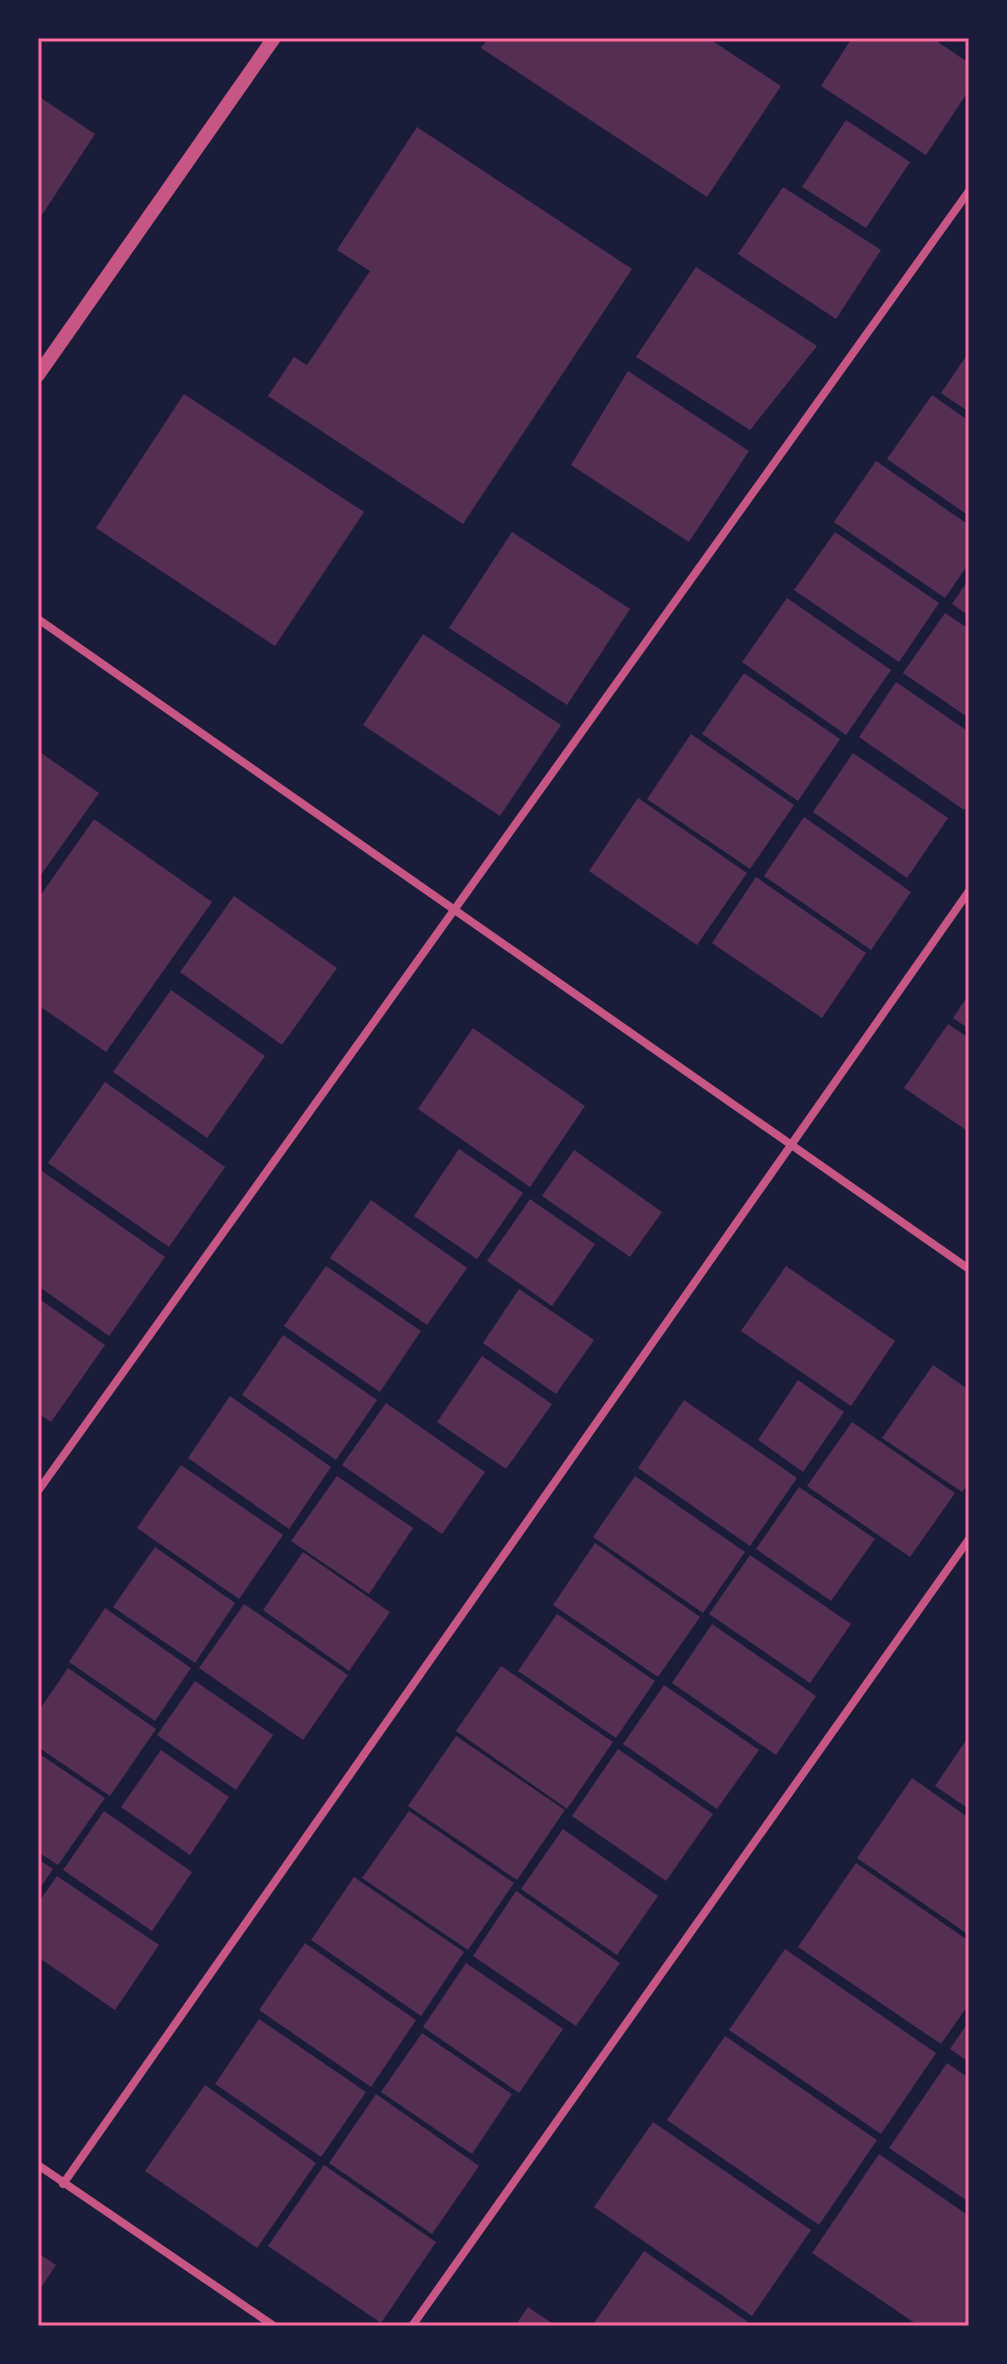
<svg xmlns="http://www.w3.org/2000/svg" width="1007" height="2364" font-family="Figtree,sans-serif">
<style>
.building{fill:#542f53}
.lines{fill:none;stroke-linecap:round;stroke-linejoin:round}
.minor{stroke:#c65784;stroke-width:8}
.tertiary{stroke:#c65784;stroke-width:14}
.neatline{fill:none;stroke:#ff6b9d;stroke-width:3}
</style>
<rect width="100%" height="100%" fill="#1b1b3a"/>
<g class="building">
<path d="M 488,38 L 708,38 L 781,86 L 707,197 L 481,48 Z"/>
<path d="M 852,38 L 932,38 L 969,63 L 969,90 L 926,155 L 821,86 Z"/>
<path d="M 38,96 L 95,134 L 38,221 Z"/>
<path d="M 846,120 L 910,162 L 866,228 L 802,187 Z"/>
<path d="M 417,127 L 632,269 L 463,524 L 268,396 L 294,357 L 307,365 L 370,271 L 337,250 Z"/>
<path d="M 783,187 L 881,250 L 836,319 L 738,254 Z"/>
<path d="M 696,267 L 817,346 L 750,430 L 636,357 Z"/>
<path d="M 969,352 L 969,412 L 941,393 Z"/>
<path d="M 628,371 L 749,451 L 689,542 L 571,465 Z"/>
<path d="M 184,394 L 364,512 L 275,646 L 96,528 Z"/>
<path d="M 932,395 L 969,421 L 969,516 L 887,459 Z"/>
<path d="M 876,461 L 969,525 L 969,563 L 945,598 L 834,522 Z"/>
<path d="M 512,532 L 630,609 L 567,705 L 449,628 Z"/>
<path d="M 835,532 L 939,603 L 899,662 L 794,590 Z"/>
<path d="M 969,579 L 969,616 L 952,604 Z"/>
<path d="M 787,598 L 891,670 L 846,735 L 742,662 Z"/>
<path d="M 945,613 L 969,629 L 969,718 L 903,673 Z"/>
<path d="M 423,634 L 561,725 L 500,816 L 363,725 Z"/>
<path d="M 744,673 L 840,739 L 798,801 L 702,734 Z"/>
<path d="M 896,682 L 969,732 L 969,803 L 964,810 L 859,737 Z"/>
<path d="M 691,734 L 794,805 L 750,869 L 647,799 Z"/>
<path d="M 38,751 L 99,793 L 38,879 Z"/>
<path d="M 853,753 L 948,818 L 907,878 L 813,812 Z"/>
<path d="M 638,798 L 747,873 L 697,945 L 589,871 Z"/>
<path d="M 804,817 L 911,892 L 871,950 L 764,876 Z"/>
<path d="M 94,819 L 212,902 L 106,1052 L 38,1005 L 38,899 Z"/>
<path d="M 756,877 L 866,953 L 822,1018 L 712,943 Z"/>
<path d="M 234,896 L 337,968 L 282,1045 L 180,972 Z"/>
<path d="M 171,990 L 265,1056 L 207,1138 L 113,1072 Z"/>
<path d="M 969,994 L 969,1029 L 953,1018 Z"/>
<path d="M 948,1024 L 969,1038 L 969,1132 L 904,1088 Z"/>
<path d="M 473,1028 L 585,1106 L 530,1187 L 418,1109 Z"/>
<path d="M 105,1082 L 225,1167 L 169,1247 L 48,1163 Z"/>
<path d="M 459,1149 L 523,1193 L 477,1259 L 414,1216 Z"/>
<path d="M 574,1150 L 662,1212 L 630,1257 L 542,1196 Z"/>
<path d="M 39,1169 L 165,1257 L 109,1336 L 38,1286 Z"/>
<path d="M 530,1199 L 595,1244 L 552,1306 L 487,1261 Z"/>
<path d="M 371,1200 L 467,1268 L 427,1325 L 330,1258 Z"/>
<path d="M 326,1266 L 421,1331 L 380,1392 L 284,1326 Z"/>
<path d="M 786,1266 L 895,1341 L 851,1406 L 741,1331 Z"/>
<path d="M 519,1289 L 594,1340 L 556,1394 L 483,1343 Z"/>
<path d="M 38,1298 L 105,1345 L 51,1422 L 38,1413 Z"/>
<path d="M 283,1335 L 377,1400 L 336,1460 L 242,1395 Z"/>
<path d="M 482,1356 L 552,1404 L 506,1469 L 437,1422 Z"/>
<path d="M 933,1365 L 969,1390 L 969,1481 L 962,1492 L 882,1438 Z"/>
<path d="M 798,1380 L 844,1412 L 803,1472 L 758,1440 Z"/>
<path d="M 230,1396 L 331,1467 L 289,1529 L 188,1458 Z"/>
<path d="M 684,1400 L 797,1478 L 750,1546 L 638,1468 Z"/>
<path d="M 386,1403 L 485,1472 L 442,1534 L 342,1465 Z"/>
<path d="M 852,1422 L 955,1493 L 910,1557 L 807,1486 Z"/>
<path d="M 181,1465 L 283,1535 L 239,1599 L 137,1528 Z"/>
<path d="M 337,1476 L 413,1528 L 369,1594 L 291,1541 Z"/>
<path d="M 635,1476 L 745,1552 L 703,1613 L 593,1537 Z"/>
<path d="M 799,1487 L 875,1539 L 831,1601 L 756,1549 Z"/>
<path d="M 595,1543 L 700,1617 L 658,1677 L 553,1605 Z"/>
<path d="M 155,1547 L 235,1603 L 195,1663 L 113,1607 Z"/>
<path d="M 303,1552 L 390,1612 L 349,1671 L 263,1610 Z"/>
<path d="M 750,1555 L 851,1624 L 810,1683 L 709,1614 Z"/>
<path d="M 244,1604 L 348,1675 L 303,1740 L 199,1668 Z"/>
<path d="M 105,1608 L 191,1668 L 155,1721 L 69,1662 Z"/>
<path d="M 557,1614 L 655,1681 L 616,1738 L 518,1671 Z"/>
<path d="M 712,1624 L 816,1696 L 776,1755 L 672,1683 Z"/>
<path d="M 501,1666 L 613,1742 L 567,1809 L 456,1731 Z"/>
<path d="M 68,1668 L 156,1729 L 110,1796 L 38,1747 L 38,1712 Z"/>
<path d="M 195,1681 L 273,1735 L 236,1790 L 157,1735 Z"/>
<path d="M 664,1685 L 759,1750 L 717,1809 L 623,1744 Z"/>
<path d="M 456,1736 L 565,1810 L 517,1880 L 408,1806 Z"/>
<path d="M 969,1736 L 969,1809 L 935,1786 Z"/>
<path d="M 618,1749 L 713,1814 L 666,1881 L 572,1816 Z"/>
<path d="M 161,1750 L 229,1797 L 190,1855 L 121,1807 Z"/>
<path d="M 38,1753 L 105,1798 L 58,1865 L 38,1852 Z"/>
<path d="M 912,1778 L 969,1818 L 969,1935 L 857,1858 Z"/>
<path d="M 104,1811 L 192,1872 L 152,1931 L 63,1870 Z"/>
<path d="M 409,1811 L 514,1883 L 468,1950 L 362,1878 Z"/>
<path d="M 563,1829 L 658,1896 L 617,1955 L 521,1889 Z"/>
<path d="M 38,1859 L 53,1869 L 38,1891 Z"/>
<path d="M 856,1863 L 969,1941 L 969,2004 L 941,2044 L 798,1947 Z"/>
<path d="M 57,1876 L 159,1945 L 115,2010 L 38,1957 L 38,1903 Z"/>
<path d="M 354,1877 L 464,1952 L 421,2016 L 311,1940 Z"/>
<path d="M 516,1891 L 620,1963 L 576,2026 L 473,1956 Z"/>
<path d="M 305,1943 L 416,2020 L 371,2087 L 259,2010 Z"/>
<path d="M 785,1949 L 936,2053 L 881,2134 L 729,2030 Z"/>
<path d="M 466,1963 L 563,2029 L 519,2093 L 423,2027 Z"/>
<path d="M 259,2019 L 366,2092 L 321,2157 L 215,2084 Z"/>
<path d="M 969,2021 L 969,2062 L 950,2049 Z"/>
<path d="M 422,2033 L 512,2094 L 472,2154 L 381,2092 Z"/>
<path d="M 725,2036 L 877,2140 L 819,2225 L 667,2120 Z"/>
<path d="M 947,2063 L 969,2078 L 969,2202 L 889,2148 Z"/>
<path d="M 205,2085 L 316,2163 L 257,2248 L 145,2171 Z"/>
<path d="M 376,2094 L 479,2166 L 432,2234 L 329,2163 Z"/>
<path d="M 653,2122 L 811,2230 L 752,2316 L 594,2207 Z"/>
<path d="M 879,2154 L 969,2216 L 968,2326 L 919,2326 L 812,2253 Z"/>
<path d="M 324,2165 L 436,2242 L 381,2323 L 268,2246 Z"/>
<path d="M 644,2251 L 748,2322 L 745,2326 L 592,2326 Z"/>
<path d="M 38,2253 L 56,2265 L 38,2292 Z"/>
<path d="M 528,2307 L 556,2326 L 515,2326 Z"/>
</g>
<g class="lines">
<g class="minor">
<path d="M 38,619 L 969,1269"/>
<path d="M 38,1491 L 969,191"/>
<path d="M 38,2165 L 274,2326"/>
<path d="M 63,2184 L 969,891"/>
<path d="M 412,2326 L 969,1539"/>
</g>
<path class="tertiary" d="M 38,375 L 274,38"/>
</g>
<rect width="1007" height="2364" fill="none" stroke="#1b1b3a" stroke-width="80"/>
<rect x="40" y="40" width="927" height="2284" class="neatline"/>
</svg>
